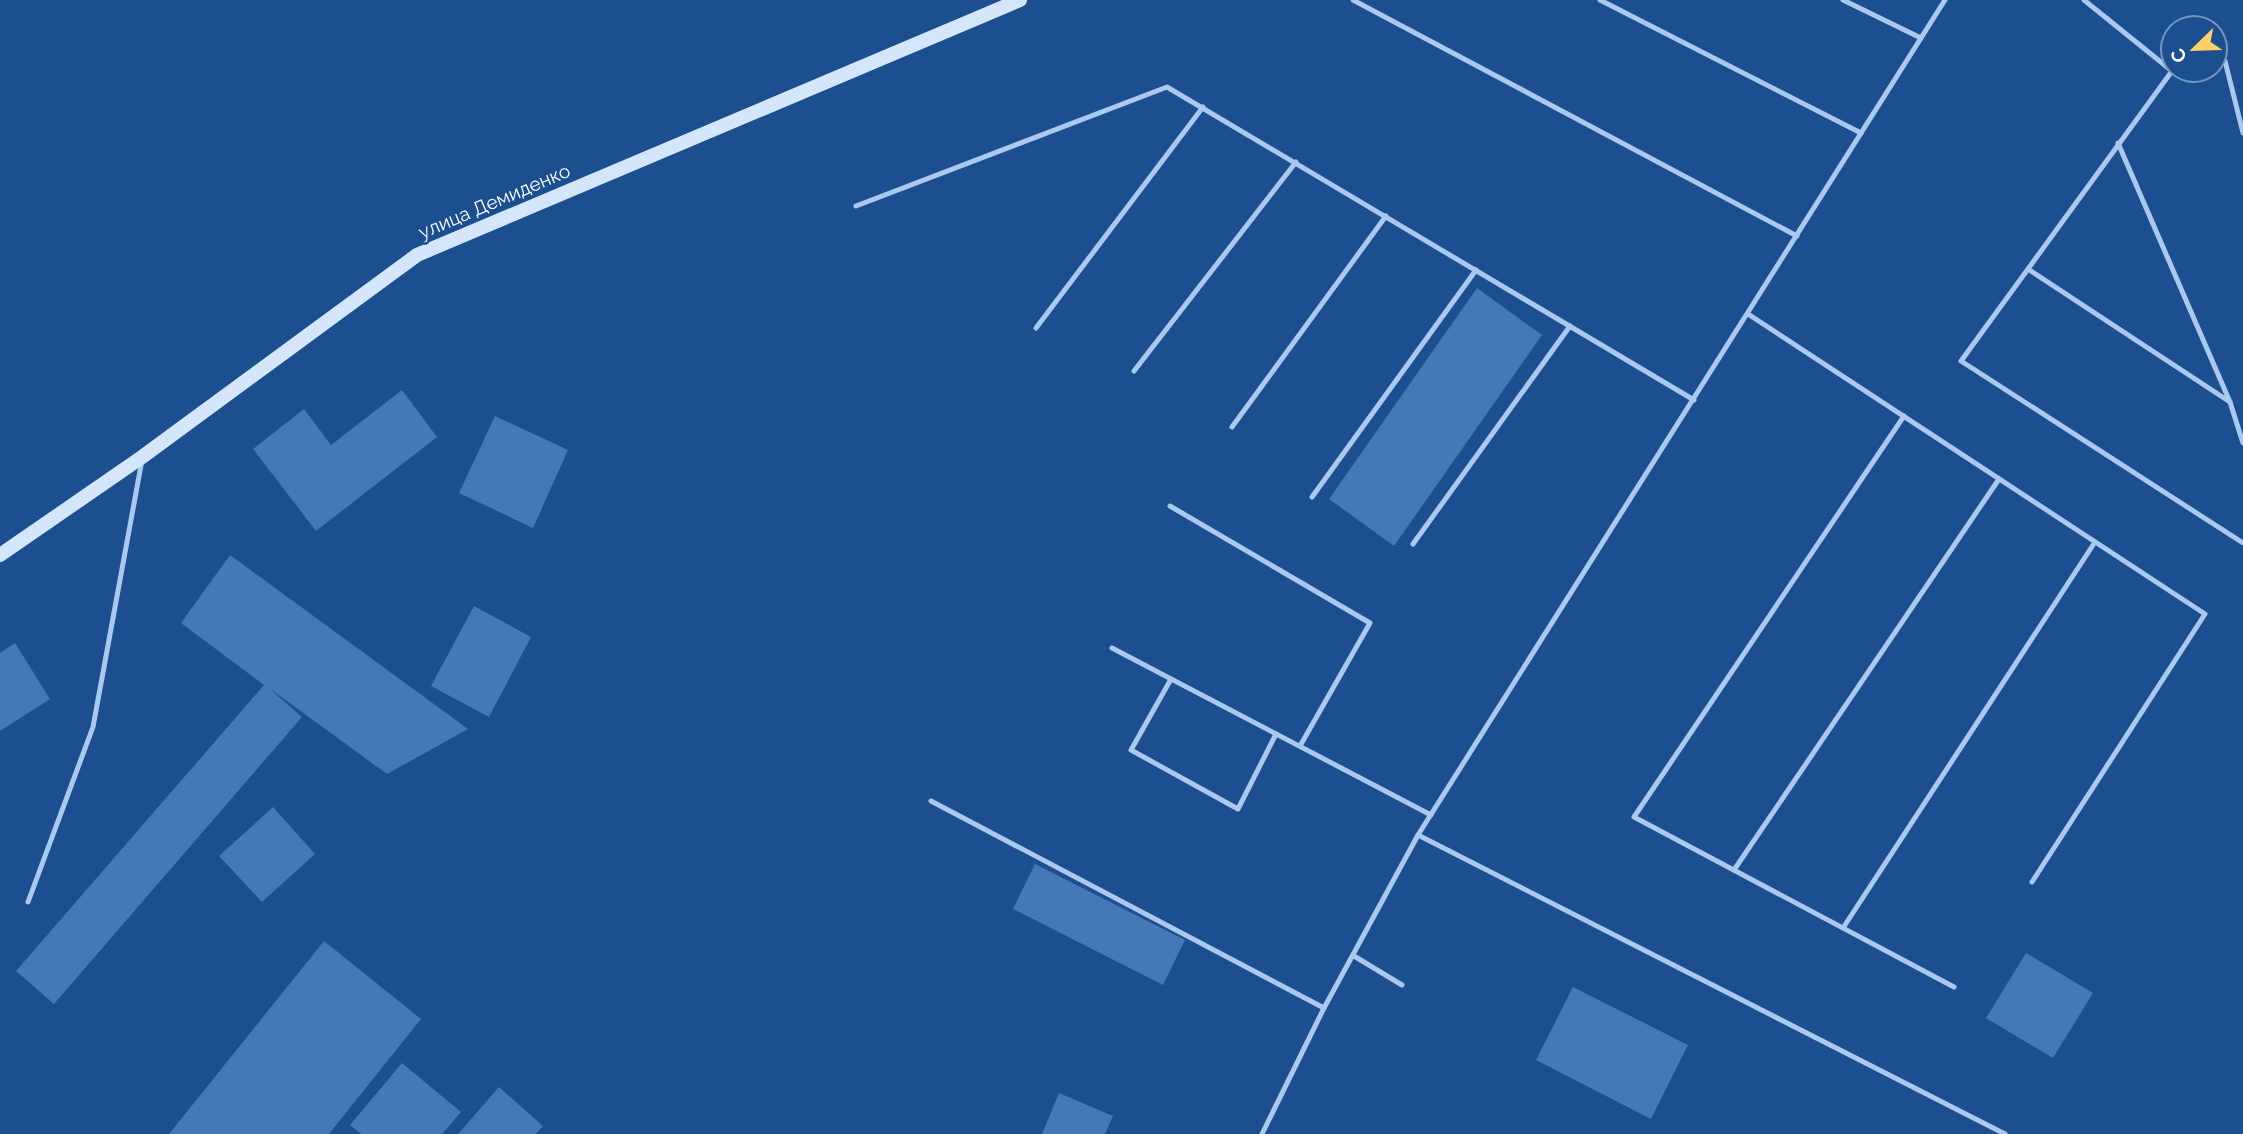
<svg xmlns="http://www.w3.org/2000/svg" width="2243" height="1134" font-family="Raleway,sans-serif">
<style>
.building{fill:#4478b7}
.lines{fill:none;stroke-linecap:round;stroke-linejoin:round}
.lane{stroke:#a9c9ee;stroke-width:5}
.secondary{stroke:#d6e6fa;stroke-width:14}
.labels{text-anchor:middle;stroke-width:5;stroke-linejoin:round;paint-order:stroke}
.street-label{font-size:19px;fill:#fff;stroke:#1b4f8f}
</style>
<rect width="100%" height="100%" fill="#1b4f8f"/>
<g class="building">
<path d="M 1477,288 L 1542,335 L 1394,546 L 1329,499 Z"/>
<path d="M 402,390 L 437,437 L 316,531 L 253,449 L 304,409 L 331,445 Z"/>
<path d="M 495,416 L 568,450 L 533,528 L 459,493 Z"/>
<path d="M 230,555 L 468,729 L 387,774 L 269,688 L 302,717 L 54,1004 L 16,971 L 264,685 L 181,623 Z"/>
<path d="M 474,606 L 531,637 L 489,717 L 431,686 Z"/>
<path d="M 15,643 L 50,699 L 0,731 L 0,653 Z"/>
<path d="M 273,807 L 315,854 L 262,902 L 219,856 Z"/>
<path d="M 1035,864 L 1185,940 L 1163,985 L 1013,909 Z"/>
<path d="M 324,941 L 421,1019 L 329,1134 L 169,1134 Z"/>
<path d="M 2026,953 L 2093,993 L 2053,1058 L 1986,1018 Z"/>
<path d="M 1573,987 L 1688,1045 L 1651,1119 L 1536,1060 Z"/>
<path d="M 402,1063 L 461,1112 L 442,1134 L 361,1134 L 350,1125 Z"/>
<path d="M 499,1087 L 543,1126 L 536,1134 L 458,1134 Z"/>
<path d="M 1059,1093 L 1113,1116 L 1105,1134 L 1042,1134 Z"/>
</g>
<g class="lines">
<g class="lane">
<path d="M 1353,0 L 1797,236"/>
<path d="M 1600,0 L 1861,133"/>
<path d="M 1843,0 L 1921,38"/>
<path d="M 1945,0 L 1418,835 L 2005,1134"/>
<path d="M 2084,0 L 2172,71 L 1961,361 L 2243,543"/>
<path d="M 2215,63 L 2225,61 L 2243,133"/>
<path d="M 2118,143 L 2230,402 L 2243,443"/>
<path d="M 856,206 L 1167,87 L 1694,400"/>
<path d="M 2028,269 L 2230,402"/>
<path d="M 1748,314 L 2205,614 L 2032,882"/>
<path d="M 1036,328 L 1203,107"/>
<path d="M 1134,371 L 1296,162"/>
<path d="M 1904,416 L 1634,817 L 1954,987"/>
<path d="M 1232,427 L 1386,216"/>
<path d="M 1312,497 L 1476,270"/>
<path d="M 1170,506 L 1370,623 L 1300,746"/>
<path d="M 1413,544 L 1570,326"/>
<path d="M 1112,648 L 1431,815"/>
<path d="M 1171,679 L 1131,750 L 1238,809 L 1276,734"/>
<path d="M 931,801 L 1324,1008"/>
<path d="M 1734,870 L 1999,479"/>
<path d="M 28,902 L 93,727 L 142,460"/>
<path d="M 1843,928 L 2095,542"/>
<path d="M 1354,956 L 1402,985"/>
<path d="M 1262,1134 L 1324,1008 L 1418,835"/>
</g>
<path class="secondary" d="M 0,555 L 142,457 L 417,255 L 1020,0"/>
</g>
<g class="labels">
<g class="street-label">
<text transform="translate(494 201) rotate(-23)" y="7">улица Демиденко</text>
</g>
</g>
<g transform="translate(2194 49) rotate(247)"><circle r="33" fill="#1b4f8f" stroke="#7695bc" stroke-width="2"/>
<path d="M0-5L12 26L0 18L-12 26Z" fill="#ffd166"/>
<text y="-10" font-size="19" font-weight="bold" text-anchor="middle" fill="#ffffff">С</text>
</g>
</svg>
